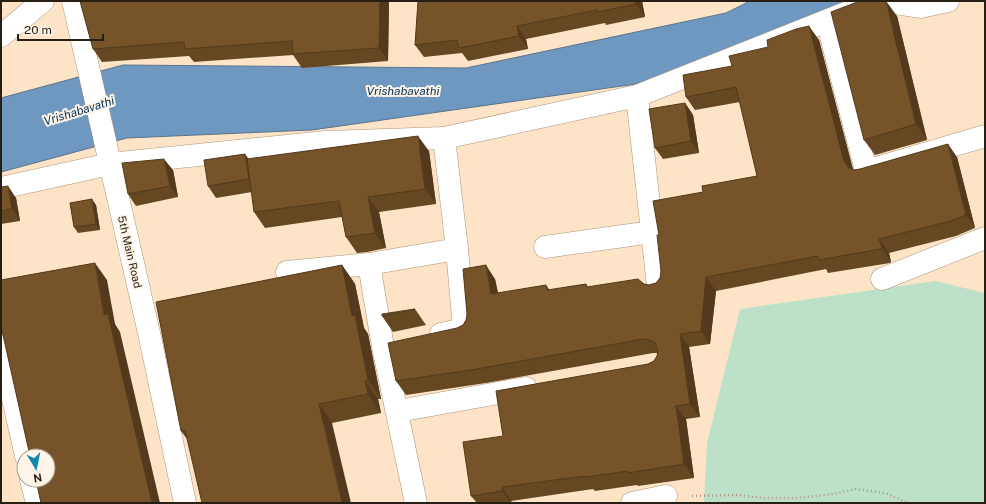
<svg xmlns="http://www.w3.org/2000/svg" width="986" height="504" font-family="'Public Sans',sans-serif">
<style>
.green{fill:#bce1c8}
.water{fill:#6f98c0;stroke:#5a748c}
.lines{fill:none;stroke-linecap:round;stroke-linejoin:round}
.street-casing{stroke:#ac957a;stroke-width:23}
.secondary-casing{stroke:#ac957a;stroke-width:23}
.path{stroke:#ab9982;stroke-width:2.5;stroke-dasharray:1 3;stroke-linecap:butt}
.street{stroke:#fff;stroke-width:22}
.secondary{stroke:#fff;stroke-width:22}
.wall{fill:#654722}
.shaded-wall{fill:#533a1c}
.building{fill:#765328;stroke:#533a1c}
.labels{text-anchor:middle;stroke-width:4;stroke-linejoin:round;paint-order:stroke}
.street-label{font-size:11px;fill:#281f14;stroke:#fef4e8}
.water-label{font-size:12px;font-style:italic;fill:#013258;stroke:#fef4e8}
</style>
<rect width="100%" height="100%" fill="#fde4c7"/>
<path class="green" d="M 935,281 L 985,293 L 985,503 L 704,503 L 707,443 L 740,309 Z"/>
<path class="water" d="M 750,1 L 846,1 L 741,49 L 636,84 L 312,130 L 127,138 L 1,172 L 1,98 L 123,65 L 466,68 L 726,13 Z"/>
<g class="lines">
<defs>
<g id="street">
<path d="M 881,1 L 920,7 L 948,1"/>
<path d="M 827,21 L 866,171 L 985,136"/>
<path d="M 637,96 L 658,286"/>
<path d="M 1,188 L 110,164 L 326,142 L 444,138 L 637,96 L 876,1"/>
<path d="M 545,247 L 652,232"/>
<path d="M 369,264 L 383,347 L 416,503"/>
<path d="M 287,272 L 369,264 L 457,249 L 444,138"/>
<path d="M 882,279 L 985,238"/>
<path d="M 441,334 L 464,329 L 457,249"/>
<path d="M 1,346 L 26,456"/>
<path d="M 398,411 L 526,388"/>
<path d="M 31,480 L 37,503"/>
<path d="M 632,503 L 666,496"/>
</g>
<g id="secondary">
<path d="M 73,1 L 149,333 L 185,503"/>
<path d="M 1,36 L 43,1"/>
</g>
</defs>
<use href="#street" class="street-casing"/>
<use href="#secondary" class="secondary-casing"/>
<path class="path" d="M 692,496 L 737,495 L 764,498 L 796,498 L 833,494 L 856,489 L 885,493 L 908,503"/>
<use href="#street" class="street"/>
<use href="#secondary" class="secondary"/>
</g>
<g class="wall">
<path d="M 80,1 L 389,1 L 388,61 L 302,68 L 293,55 L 194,62 L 189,56 L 102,62 L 93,49 Z"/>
<path d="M 418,1 L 642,1 L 645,17 L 606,25 L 605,23 L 526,39 L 528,49 L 468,61 L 462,53 L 424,57 L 415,45 Z"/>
<path d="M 897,16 L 927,140 L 875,155 L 864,140 Z"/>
<path d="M 819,40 L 853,169 L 854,170 L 860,169 L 957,157 L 975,228 L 956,236 L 889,253 L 891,262 L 890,263 L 828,273 L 826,269 L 716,291 L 710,344 L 689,347 L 700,417 L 686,419 L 694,478 L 638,486 L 637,485 L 595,491 L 593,489 L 511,501 L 512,503 L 477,503 L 471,496 L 503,436 L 654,361 L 657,356 L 657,353 L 653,353 L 486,383 L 406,395 L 396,381 L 457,328 L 463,325 L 495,279 L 498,293 L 550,290 L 586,284 L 588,287 L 644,284 L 649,285 L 656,283 L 660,278 L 661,271 L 659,235 L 703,192 L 757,176 L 740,102 L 695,110 L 686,97 L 732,66 Z"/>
<path d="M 685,103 L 693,115 L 699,153 L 663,159 L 655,148 Z"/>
<path d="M 429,151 L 436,204 L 379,212 L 386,248 L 367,252 L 357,253 L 346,237 L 342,217 L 265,228 L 254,212 L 252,192 L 216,198 L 208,186 L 248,159 Z"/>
<path d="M 173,170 L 178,197 L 136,206 L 128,194 Z"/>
<path d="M 1,187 L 16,198 L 20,221 L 1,224 Z"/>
<path d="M 96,205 L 100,230 L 78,233 L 74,227 Z"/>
<path d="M 342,265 L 355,284 L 364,328 L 368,334 L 381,399 L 378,399 L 381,413 L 332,423 L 187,439 L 181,431 Z"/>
<path d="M 415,309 L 426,325 L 393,332 L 382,316 Z"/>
</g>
<g class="shaded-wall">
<path d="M 380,1 L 389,1 L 388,61 L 379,48 Z"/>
<path d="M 635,1 L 642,1 L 645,17 L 636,4 Z"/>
<path d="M 886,1 L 897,16 L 927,140 L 916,124 Z"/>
<path d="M 517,26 L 526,39 L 528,49 L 519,36 Z"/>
<path d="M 809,26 L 819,40 L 854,174 L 844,161 Z"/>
<path d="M 685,103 L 693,115 L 699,153 L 691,141 Z"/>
<path d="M 418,136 L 429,151 L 436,204 L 425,189 Z"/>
<path d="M 948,144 L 957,157 L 975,228 L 966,215 Z"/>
<path d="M 245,154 L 253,165 L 257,191 L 249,179 Z"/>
<path d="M 164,159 L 173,170 L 178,197 L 170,186 Z"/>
<path d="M 8,186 L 16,198 L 20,221 L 12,209 Z"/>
<path d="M 368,197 L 379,212 L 386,248 L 375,233 Z"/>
<path d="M 92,199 L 96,205 L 100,230 L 96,224 Z"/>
<path d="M 879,239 L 889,253 L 891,262 L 882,248 Z"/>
<path d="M 95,263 L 107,280 L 115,324 L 120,332 L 160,503 L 152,503 L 104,315 Z"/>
<path d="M 342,265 L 355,284 L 364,328 L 368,334 L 381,399 L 368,380 L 352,316 Z"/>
<path d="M 486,265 L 495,279 L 501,308 L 491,294 Z"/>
<path d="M 706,277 L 716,291 L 710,344 L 701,331 Z"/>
<path d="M 546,285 L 556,299 L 547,290 Z"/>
<path d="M 680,334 L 689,347 L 700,417 L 690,404 Z"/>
<path d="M 365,381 L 378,399 L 381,413 L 368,394 Z"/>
<path d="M 319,404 L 332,423 L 351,503 L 342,503 Z"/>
<path d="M 676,406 L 686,419 L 694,478 L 684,464 Z"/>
<path d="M 502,487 L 511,501 L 512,503 L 511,503 L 502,491 Z"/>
</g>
<g class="building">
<path d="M 80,1 L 380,1 L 379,48 L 293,54 L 292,41 L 185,49 L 184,42 L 93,49 Z"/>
<path d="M 418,1 L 635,1 L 636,4 L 597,12 L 597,10 L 517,26 L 519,36 L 459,48 L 457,40 L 415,45 Z"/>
<path d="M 860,1 L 886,1 L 916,124 L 864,140 L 831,12 Z"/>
<path d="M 809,26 L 844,161 L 848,167 L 854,170 L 860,169 L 948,144 L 966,215 L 947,222 L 879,239 L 882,248 L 880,249 L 819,260 L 818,256 L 706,277 L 701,331 L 680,334 L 690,404 L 676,406 L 684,464 L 628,473 L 628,471 L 585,477 L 585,476 L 502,487 L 502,491 L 471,496 L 463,442 L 503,436 L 496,391 L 648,364 L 654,361 L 657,356 L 658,350 L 655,343 L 649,340 L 643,339 L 477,369 L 396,381 L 388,343 L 457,328 L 463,325 L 466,320 L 467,314 L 463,269 L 486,265 L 491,294 L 546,285 L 547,290 L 586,284 L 587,287 L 638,279 L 644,284 L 649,285 L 656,283 L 660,278 L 661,271 L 657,235 L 659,235 L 653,201 L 703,192 L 702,186 L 757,176 L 736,87 L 686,97 L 683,75 L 732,66 L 729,56 L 768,47 L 767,40 L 796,29 Z"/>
<path d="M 685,103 L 691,141 L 655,148 L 649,109 Z"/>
<path d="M 418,136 L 425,189 L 368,197 L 375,233 L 346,237 L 339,201 L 254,212 L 247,159 Z"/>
<path d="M 245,154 L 249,179 L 208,186 L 204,160 Z"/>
<path d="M 164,159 L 170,186 L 128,194 L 122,163 Z"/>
<path d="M 8,186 L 12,209 L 1,211 L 1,187 Z"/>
<path d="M 92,199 L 96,224 L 74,227 L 70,203 Z"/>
<path d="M 95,263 L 104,315 L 108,314 L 152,503 L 41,503 L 36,480 L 48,480 L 48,456 L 30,456 L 1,326 L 1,280 Z"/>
<path d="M 342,265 L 352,316 L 355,315 L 368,380 L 365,381 L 368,394 L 319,404 L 342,503 L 202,503 L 185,430 L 181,431 L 156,302 Z"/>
<path d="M 415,309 L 382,316 L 382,314 Z"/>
</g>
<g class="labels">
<g class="street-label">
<text transform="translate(130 252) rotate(77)" y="4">5th Main Road</text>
</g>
<g class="water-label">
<text x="403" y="95">Vrishabavathi</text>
<text transform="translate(79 111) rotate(-17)" y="4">Vrishabavathi</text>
</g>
</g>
<rect width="986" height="504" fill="none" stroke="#281f14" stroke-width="4"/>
<g transform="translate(36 468) rotate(170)"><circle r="19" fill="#fef4e8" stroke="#a89f93"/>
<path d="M0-3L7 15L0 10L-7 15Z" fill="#0e88ac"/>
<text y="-6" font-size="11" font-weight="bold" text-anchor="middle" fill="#281f14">N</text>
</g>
<path d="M18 34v6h85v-6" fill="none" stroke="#281f14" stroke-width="2"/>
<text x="24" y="34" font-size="12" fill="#281f14" stroke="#fef4e8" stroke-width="3" paint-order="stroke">20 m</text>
</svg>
